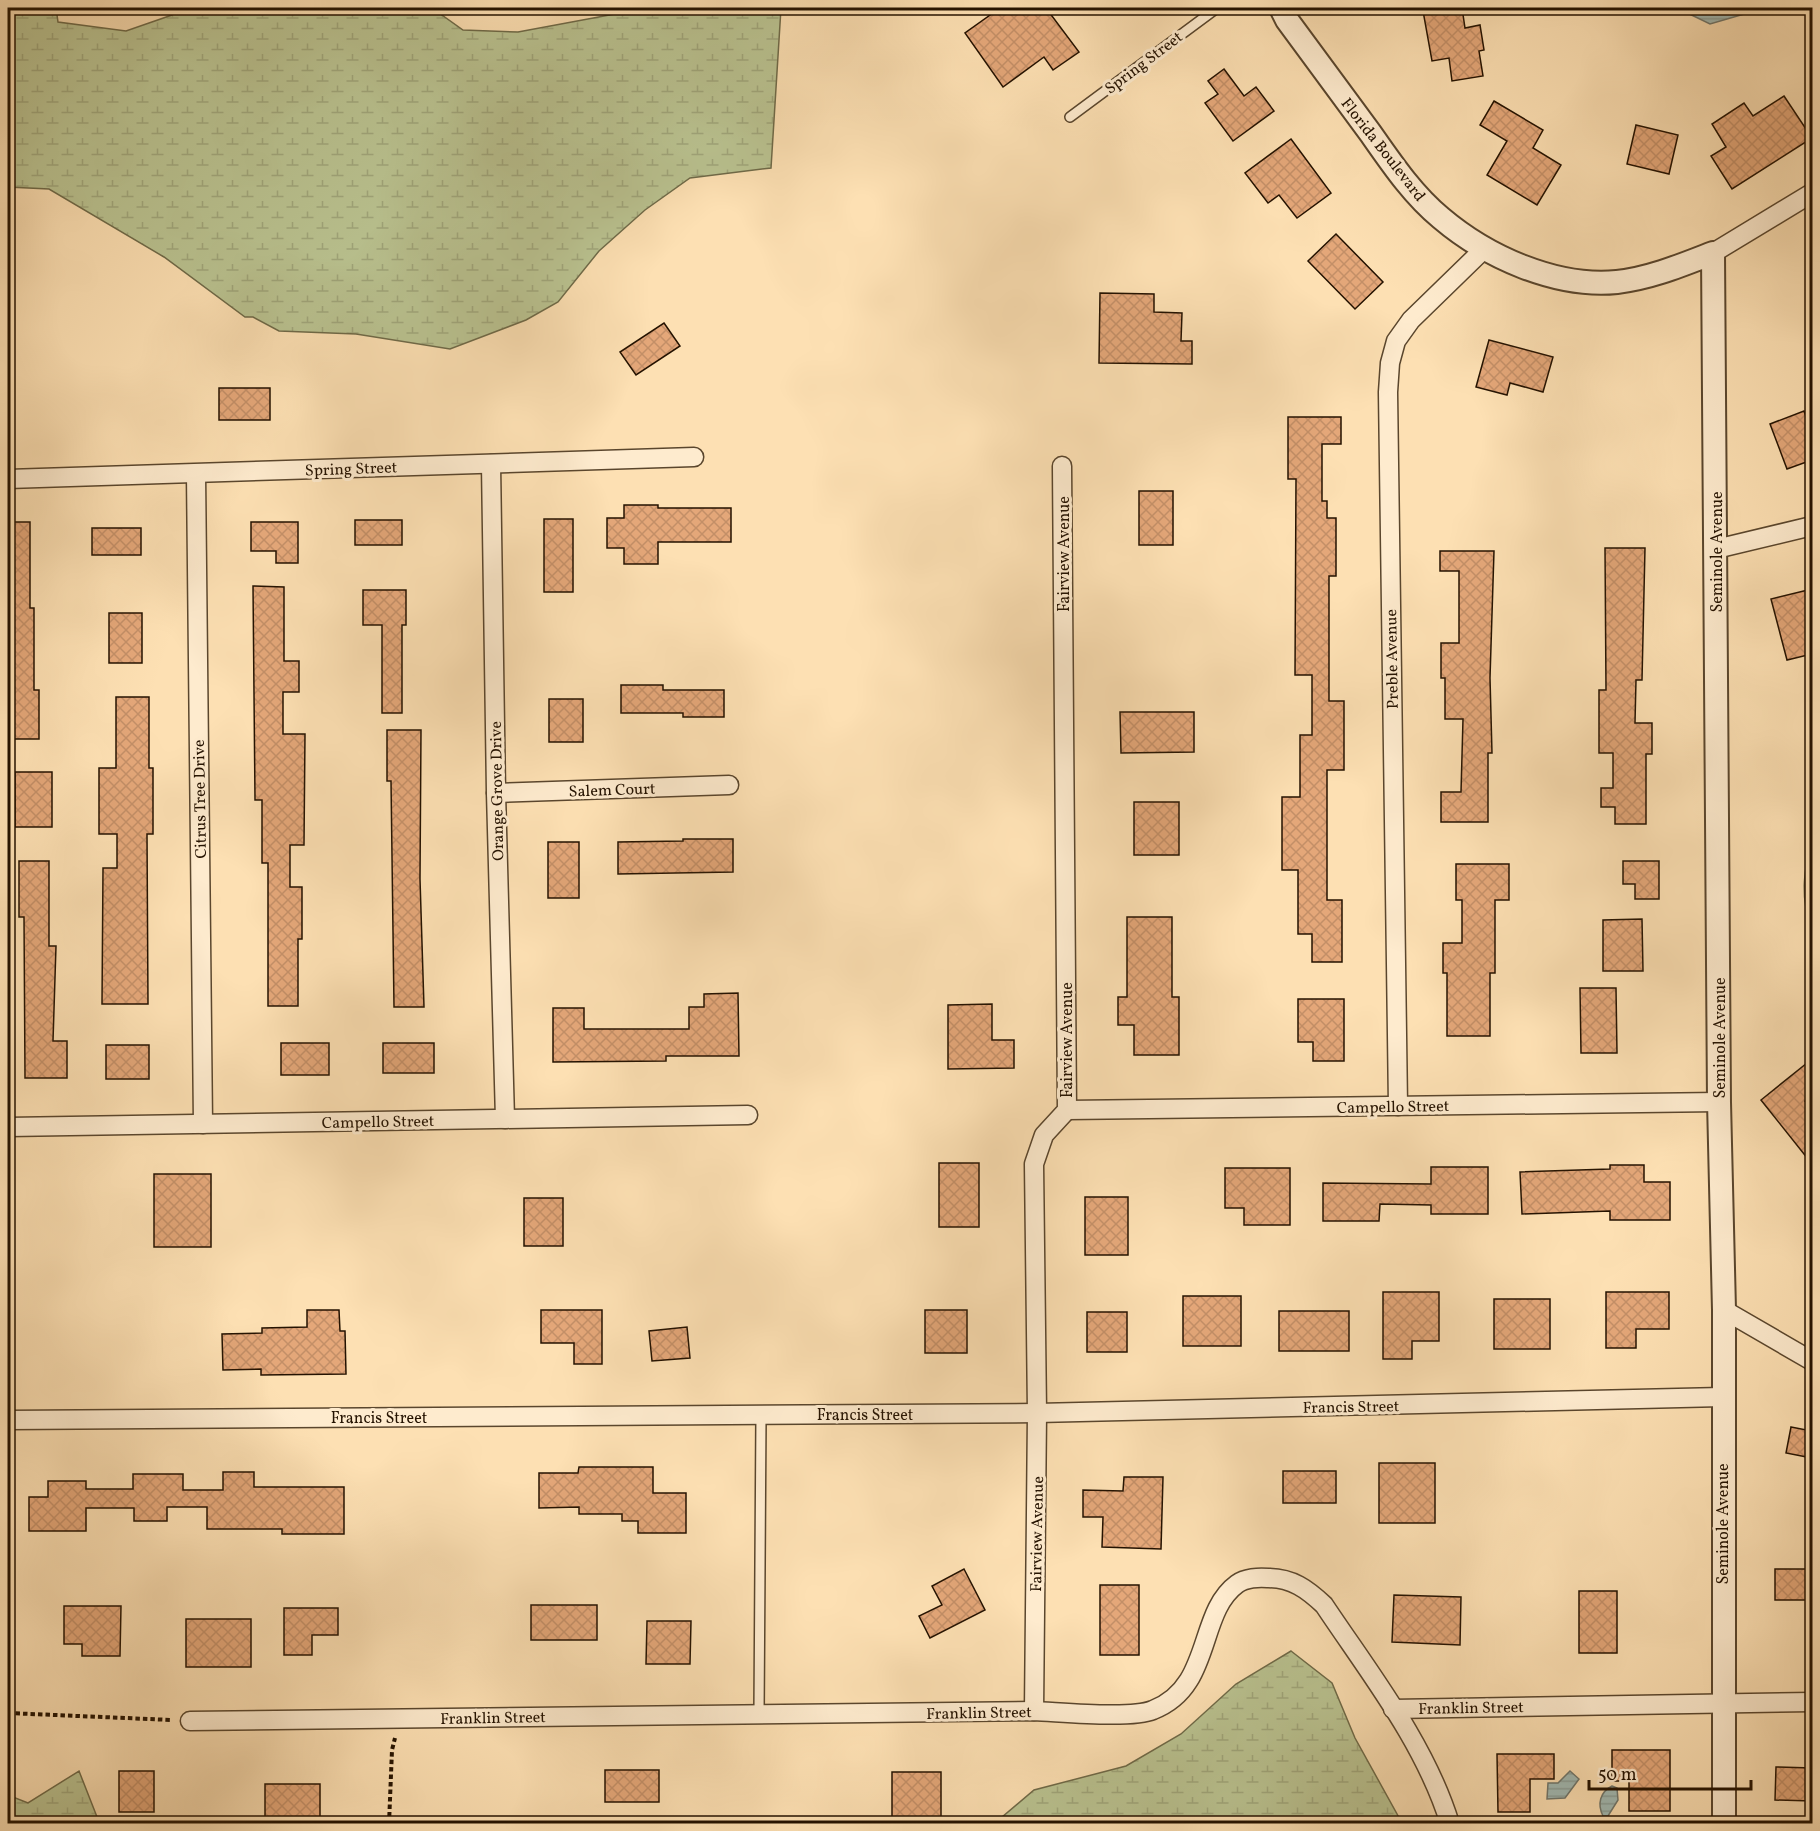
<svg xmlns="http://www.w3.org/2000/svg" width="1820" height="1831" font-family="Vollkorn,serif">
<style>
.wetland{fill:url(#wetland-marsh);stroke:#6f6a48;stroke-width:1.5}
.water{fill:url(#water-rules);stroke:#70776d;stroke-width:1.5}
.building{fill:url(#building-cross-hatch);stroke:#241200;stroke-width:1.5}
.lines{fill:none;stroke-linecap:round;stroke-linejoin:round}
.service-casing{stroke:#5a462d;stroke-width:12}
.minor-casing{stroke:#5a462d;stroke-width:21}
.tertiary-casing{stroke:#5a462d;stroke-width:26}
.path{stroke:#241200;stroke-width:4;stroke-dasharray:4.5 3;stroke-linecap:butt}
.service{stroke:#feebce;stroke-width:9}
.minor{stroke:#feebce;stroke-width:18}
.tertiary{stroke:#feebce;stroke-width:22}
.labels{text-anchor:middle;stroke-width:6;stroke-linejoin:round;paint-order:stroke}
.street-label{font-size:16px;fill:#241200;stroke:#feebce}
</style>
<defs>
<pattern id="wetland-marsh" width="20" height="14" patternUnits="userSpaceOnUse" patternTransform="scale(1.5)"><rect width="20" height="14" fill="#bac391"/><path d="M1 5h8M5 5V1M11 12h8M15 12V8" fill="none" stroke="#a0a67b"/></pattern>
<pattern id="water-rules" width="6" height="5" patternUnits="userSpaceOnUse" patternTransform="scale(1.5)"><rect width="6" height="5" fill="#a2bbb5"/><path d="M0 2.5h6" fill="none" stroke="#8ba09a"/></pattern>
<pattern id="building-cross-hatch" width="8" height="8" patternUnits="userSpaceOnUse" patternTransform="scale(1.5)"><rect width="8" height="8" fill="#e4a779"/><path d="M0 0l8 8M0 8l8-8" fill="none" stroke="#c38f67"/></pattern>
</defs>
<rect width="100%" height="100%" fill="#fde0b3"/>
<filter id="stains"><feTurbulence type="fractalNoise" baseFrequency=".00333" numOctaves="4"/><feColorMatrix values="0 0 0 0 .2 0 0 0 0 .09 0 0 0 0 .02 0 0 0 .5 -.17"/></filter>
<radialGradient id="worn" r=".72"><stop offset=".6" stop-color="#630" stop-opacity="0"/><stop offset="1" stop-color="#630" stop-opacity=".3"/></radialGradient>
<g class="wetland">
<path d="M 8,8 L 56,8 L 58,22 L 126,31 L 172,15 L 180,8 L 432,8 L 463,30 L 518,32 L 647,8 L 781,8 L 771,168 L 690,178 L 645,210 L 599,251 L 558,302 L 526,320 L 450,349 L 356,334 L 279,331 L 253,317 L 245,317 L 164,257 L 49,189 L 8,187 Z"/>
<path d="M 1812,727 L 1812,816 L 1807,785 L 1806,746 Z"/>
<path d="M 1812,832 L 1812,928 C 1798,895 1806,866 1812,832 Z"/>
<path d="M 1291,1651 L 1332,1683 L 1355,1738 L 1402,1823 L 995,1823 L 1034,1790 L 1126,1766 L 1181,1734 L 1236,1684 Z"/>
<path d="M 79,1771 L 99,1822 L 101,1823 L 8,1823 L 8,1795 L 28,1803 Z"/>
</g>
<g class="water">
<path d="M 1677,8 L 1765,8 L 1710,24 Z"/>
<path d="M 1570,1771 L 1579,1779 L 1565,1798 L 1547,1799 L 1548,1783 L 1558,1783 Z"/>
<path d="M 1612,1786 L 1617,1788 L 1618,1800 L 1608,1816 L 1603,1816 C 1597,1804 1600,1792 1612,1786 Z"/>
</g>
<g class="building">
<path d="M 1000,8 L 1046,8 L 1079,52 L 1053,70 L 1044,57 L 1003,87 L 965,33 Z"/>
<path d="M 1445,8 L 1462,8 L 1465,28 L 1480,25 L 1484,50 L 1479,51 L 1483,76 L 1452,81 L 1449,58 L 1432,61 L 1423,11 Z"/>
<path d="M 1224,69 L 1244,96 L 1256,87 L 1274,111 L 1233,141 L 1205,103 L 1218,94 L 1208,81 Z"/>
<path d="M 1784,96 L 1812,138 L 1732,189 L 1711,156 L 1726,147 L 1712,124 L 1744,103 L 1753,116 Z"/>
<path d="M 1494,101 L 1543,130 L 1533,148 L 1561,165 L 1537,205 L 1487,175 L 1507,141 L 1480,125 Z"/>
<path d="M 1636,125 L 1678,135 L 1669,174 L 1627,164 Z"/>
<path d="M 1291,139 L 1331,193 L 1297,218 L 1279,195 L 1268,203 L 1245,173 Z"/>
<path d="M 1336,234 L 1383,282 L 1355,309 L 1308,261 Z"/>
<path d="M 1100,293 L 1154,294 L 1154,312 L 1182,313 L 1181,341 L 1192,341 L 1192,364 L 1099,363 Z"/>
<path d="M 664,323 L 680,346 L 636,375 L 620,352 Z"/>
<path d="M 1489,340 L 1553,357 L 1543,392 L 1510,383 L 1507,395 L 1476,387 Z"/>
<rect x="219" y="388" width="51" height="32"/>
<path d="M 1804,411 L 1812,433 L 1812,460 L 1787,469 L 1770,424 Z"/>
<path d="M 1288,417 L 1341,417 L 1341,444 L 1322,444 L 1322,501 L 1327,501 L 1327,518 L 1336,518 L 1336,576 L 1329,576 L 1329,701 L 1344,701 L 1344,770 L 1327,770 L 1327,900 L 1342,900 L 1342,962 L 1312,962 L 1312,934 L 1298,934 L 1298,870 L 1282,870 L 1282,797 L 1300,797 L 1300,735 L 1312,735 L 1312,675 L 1295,675 L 1296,479 L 1288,479 Z"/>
<rect x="1139" y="491" width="34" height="54"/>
<path d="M 624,505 L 658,505 L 658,508 L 731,508 L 731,542 L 658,542 L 658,564 L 624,564 L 624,548 L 607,548 L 607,518 L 624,518 Z"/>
<rect x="544" y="519" width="29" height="73"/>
<rect x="355" y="520" width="47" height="25"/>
<path d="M 8,522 L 30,522 L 30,608 L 34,608 L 34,690 L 39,690 L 39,739 L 8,739 Z"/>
<path d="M 251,522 L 298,522 L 298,563 L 276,563 L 276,551 L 251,551 Z"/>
<rect x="92" y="528" width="49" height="27"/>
<path d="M 1605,548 L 1645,548 L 1642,680 L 1636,680 L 1635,723 L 1652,723 L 1652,754 L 1646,754 L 1646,824 L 1615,824 L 1615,807 L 1601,807 L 1601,788 L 1613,788 L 1613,753 L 1599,753 L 1599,690 L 1606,690 Z"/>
<path d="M 1440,551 L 1494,551 L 1490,678 L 1492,753 L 1488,753 L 1488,822 L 1441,822 L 1441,792 L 1461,792 L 1463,719 L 1445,719 L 1445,678 L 1441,678 L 1441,643 L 1459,643 L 1459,571 L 1440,571 Z"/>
<path d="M 253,586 L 284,587 L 284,661 L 299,661 L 299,692 L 283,692 L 283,734 L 305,734 L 304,845 L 290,845 L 290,887 L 302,887 L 302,939 L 298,939 L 298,1006 L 268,1006 L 268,863 L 262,863 L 262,800 L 255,800 Z"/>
<path d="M 1812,589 L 1812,654 L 1787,660 L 1771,599 Z"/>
<path d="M 363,590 L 406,590 L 406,625 L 402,625 L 402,713 L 382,713 L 382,625 L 363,625 Z"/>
<rect x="109" y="613" width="33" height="50"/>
<path d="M 621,685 L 663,685 L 663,690 L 724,690 L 724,717 L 683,717 L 683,713 L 621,713 Z"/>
<path d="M 116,697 L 149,697 L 149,768 L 153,768 L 153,834 L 147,834 L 148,1004 L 102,1004 L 103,868 L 117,868 L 117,834 L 99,834 L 99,768 L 116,768 Z"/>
<rect x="549" y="699" width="34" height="43"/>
<path d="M 1120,712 L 1194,712 L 1194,752 L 1121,753 Z"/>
<path d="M 387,730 L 421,730 L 420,879 L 424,1007 L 394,1007 L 391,781 L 387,781 Z"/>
<rect x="15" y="772" width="37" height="55"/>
<rect x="1134" y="802" width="45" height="53"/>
<path d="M 683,839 L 733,839 L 733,872 L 618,874 L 618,842 L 683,841 Z"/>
<rect x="548" y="842" width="31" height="56"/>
<path d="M 19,861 L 49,861 L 49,946 L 56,946 L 53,1041 L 67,1041 L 67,1078 L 25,1078 L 24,917 L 19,917 Z"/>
<path d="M 1623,861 L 1659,861 L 1659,899 L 1635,899 L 1635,884 L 1623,884 Z"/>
<path d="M 1456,864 L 1509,864 L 1509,900 L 1495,900 L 1495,973 L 1490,973 L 1490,1036 L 1447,1036 L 1447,973 L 1443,973 L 1443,943 L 1462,943 L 1462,900 L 1456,900 Z"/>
<path d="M 1127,917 L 1172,917 L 1172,997 L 1179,997 L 1179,1055 L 1134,1055 L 1134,1025 L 1118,1025 L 1118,997 L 1127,997 Z"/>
<path d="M 1642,919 L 1643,971 L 1603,971 L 1603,920 Z"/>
<path d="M 1580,988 L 1616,988 L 1617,1053 L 1581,1053 Z"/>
<path d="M 738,993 L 739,1056 L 666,1056 L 666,1061 L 553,1062 L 553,1008 L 584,1008 L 584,1029 L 689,1029 L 689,1007 L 704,1007 L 704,994 Z"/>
<path d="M 1298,999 L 1344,999 L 1344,1061 L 1313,1061 L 1313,1042 L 1298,1042 Z"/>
<path d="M 992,1004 L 992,1040 L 1014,1040 L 1014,1068 L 948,1069 L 948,1005 Z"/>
<rect x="281" y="1043" width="48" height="32"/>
<rect x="383" y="1043" width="51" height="30"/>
<rect x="106" y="1045" width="43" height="34"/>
<path d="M 1812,1059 L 1812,1095 L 1805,1101 L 1812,1110 L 1812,1164 L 1761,1100 Z"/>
<rect x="939" y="1163" width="40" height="64"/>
<path d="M 1610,1165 L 1644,1165 L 1644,1182 L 1670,1182 L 1670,1220 L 1610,1220 L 1610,1211 L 1522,1214 L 1520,1172 L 1610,1169 Z"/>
<path d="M 1431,1167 L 1488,1167 L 1488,1214 L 1431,1214 L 1431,1205 L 1380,1204 L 1379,1221 L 1323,1221 L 1323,1183 L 1431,1184 Z"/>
<path d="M 1225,1168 L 1290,1168 L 1290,1225 L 1244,1225 L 1244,1208 L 1225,1208 Z"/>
<rect x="154" y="1174" width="57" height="73"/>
<rect x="1085" y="1197" width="43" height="58"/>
<rect x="524" y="1198" width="39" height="48"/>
<path d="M 1383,1292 L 1439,1292 L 1439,1341 L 1412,1341 L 1412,1359 L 1383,1359 Z"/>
<path d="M 1606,1292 L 1669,1292 L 1669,1329 L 1636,1329 L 1636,1348 L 1606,1348 Z"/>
<rect x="1183" y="1296" width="58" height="50"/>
<rect x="1494" y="1299" width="56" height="50"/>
<path d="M 307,1310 L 339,1310 L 340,1331 L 345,1331 L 346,1374 L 261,1375 L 261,1369 L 223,1370 L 222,1334 L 262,1333 L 262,1328 L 307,1327 Z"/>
<path d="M 541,1310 L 602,1310 L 602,1364 L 574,1364 L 574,1343 L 541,1343 Z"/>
<rect x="925" y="1310" width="42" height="43"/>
<rect x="1279" y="1311" width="70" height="40"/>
<rect x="1087" y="1312" width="40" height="40"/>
<path d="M 687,1327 L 690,1358 L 652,1361 L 649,1331 Z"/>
<path d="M 1791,1427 L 1812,1431 L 1812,1458 L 1786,1453 Z"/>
<rect x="1379" y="1463" width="56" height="60"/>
<path d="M 579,1467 L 653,1467 L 653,1493 L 686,1493 L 686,1533 L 638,1533 L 638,1521 L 622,1521 L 622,1514 L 579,1514 L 579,1507 L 539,1508 L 539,1473 L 578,1473 Z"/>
<rect x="1283" y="1471" width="53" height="32"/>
<path d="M 223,1472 L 254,1472 L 254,1487 L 344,1487 L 344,1534 L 282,1534 L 282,1529 L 207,1529 L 207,1507 L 167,1507 L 167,1521 L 134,1521 L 134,1508 L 86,1508 L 86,1531 L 29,1531 L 29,1497 L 48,1497 L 48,1481 L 86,1481 L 86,1489 L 133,1489 L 133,1474 L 183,1474 L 183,1490 L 223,1490 Z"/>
<path d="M 1124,1477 L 1163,1477 L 1161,1549 L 1102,1547 L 1103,1517 L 1083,1517 L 1083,1490 L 1123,1491 Z"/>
<path d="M 964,1569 L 985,1610 L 930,1638 L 919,1616 L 942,1605 L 932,1586 Z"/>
<rect x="1775" y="1569" width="37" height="31"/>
<rect x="1100" y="1585" width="39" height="70"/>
<rect x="1579" y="1591" width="38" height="62"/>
<path d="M 1394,1595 L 1461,1597 L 1460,1645 L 1392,1642 Z"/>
<rect x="531" y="1605" width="66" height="35"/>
<path d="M 64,1606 L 121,1606 L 120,1656 L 82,1656 L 82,1644 L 64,1644 Z"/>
<path d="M 284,1608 L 338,1608 L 338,1635 L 312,1635 L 312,1655 L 284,1655 Z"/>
<rect x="186" y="1619" width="65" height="48"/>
<path d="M 647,1621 L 691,1621 L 690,1664 L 646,1664 Z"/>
<path d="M 1612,1750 L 1670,1750 L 1670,1811 L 1629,1811 L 1629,1781 L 1612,1781 Z"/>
<path d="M 1497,1754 L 1554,1754 L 1554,1779 L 1530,1779 L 1530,1812 L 1498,1812 Z"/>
<path d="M 1776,1767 L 1812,1768 L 1812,1801 L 1775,1800 Z"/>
<rect x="605" y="1770" width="54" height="32"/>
<rect x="119" y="1771" width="35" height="41"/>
<rect x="892" y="1772" width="49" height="49"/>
<path d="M 265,1784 L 320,1784 L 320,1824 L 285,1824 L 285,1820 L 265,1820 Z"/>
</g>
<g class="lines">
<defs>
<g id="service">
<path d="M 1070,117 L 1217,8"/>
<path d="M 759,1714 L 761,1415"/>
</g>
<g id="minor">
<path d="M 1713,253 L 1812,193"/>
<path d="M 491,464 L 496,793 L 505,1119"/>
<path d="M 196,474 L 203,1124"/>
<path d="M 8,479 L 694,457"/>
<path d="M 1716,549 L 1812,526"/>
<path d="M 496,793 L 729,785"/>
<path d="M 1398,1106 L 1388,392 L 1390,363 L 1396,341 L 1411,320 L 1485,248"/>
<path d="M 1067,1110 L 1719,1102"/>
<path d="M 8,1127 L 748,1115"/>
<path d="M 1724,1310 L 1812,1361"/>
<path d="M 8,1420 L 1037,1413 L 1722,1397"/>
<path d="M 1393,1709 L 1812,1702"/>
<path d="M 1034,1711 L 1037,1413 L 1034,1164 L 1044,1135 L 1067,1110 L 1062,466"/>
<path d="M 190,1721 L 1034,1711 C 1061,1712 1132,1719 1153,1710 C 1213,1687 1197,1613 1237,1584 C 1245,1578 1259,1577 1268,1578 C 1292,1578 1307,1589 1324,1605 C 1370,1674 1425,1743 1450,1824"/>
</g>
<path id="tertiary" d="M 1281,8 L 1287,20 C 1315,58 1343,96 1371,134 C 1392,164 1413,195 1441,218 C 1487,257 1556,288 1617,282 C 1651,278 1682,265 1713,253 L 1719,1102 L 1724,1310 L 1724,1824"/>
</defs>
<use href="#service" class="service-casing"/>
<use href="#minor" class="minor-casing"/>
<use href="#tertiary" class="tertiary-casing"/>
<g class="path">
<path d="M 8,1713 L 172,1720"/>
<path d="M 389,1824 L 392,1750 L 395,1738"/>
</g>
<use href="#service" class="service"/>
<use href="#minor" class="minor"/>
<use href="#tertiary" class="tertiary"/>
</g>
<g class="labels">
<g class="street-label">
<text transform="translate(1143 62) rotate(-37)" y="6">Spring Street</text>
<text transform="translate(1384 149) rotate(52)" y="6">Florida Boulevard</text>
<text transform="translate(351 468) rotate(-2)" y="6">Spring Street</text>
<text transform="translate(1716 552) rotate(-90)" y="6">Seminole Avenue</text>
<text transform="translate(1063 554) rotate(-90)" y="6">Fairview Avenue</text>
<text transform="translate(1391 659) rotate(-91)" y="6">Preble Avenue</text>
<text transform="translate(612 789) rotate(-2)" y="6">Salem Court</text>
<text transform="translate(496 791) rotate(-91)" y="6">Orange Grove Drive</text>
<text transform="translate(199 799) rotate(-91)" y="6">Citrus Tree Drive</text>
<text transform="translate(1719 1038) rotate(-90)" y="6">Seminole Avenue</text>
<text transform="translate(1066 1040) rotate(-90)" y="6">Fairview Avenue</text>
<text transform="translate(1393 1106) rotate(-1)" y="6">Campello Street</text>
<text transform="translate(378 1121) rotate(-1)" y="6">Campello Street</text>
<text transform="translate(1351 1406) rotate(-1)" y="6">Francis Street</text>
<text x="865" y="1420">Francis Street</text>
<text x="379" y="1423">Francis Street</text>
<text transform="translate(1722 1524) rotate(-90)" y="6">Seminole Avenue</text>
<text transform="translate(1036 1534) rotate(-89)" y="6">Fairview Avenue</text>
<text transform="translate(1471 1707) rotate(-1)" y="6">Franklin Street</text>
<text transform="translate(979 1712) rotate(-1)" y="6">Franklin Street</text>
<text transform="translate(493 1717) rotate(-1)" y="6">Franklin Street</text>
</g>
</g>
<rect width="1820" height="1831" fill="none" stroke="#fde0b3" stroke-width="30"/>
<rect x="9" y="9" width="1802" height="1813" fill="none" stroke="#241200" stroke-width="3"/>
<rect x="15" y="15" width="1790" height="1801" fill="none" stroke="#241200" stroke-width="1.5"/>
<path d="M1589 1780v9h162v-9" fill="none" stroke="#241200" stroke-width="3"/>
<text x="1598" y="1780" font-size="18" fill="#241200" stroke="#feebce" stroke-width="4.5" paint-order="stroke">50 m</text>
<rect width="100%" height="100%" filter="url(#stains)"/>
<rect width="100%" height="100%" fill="url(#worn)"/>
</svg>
